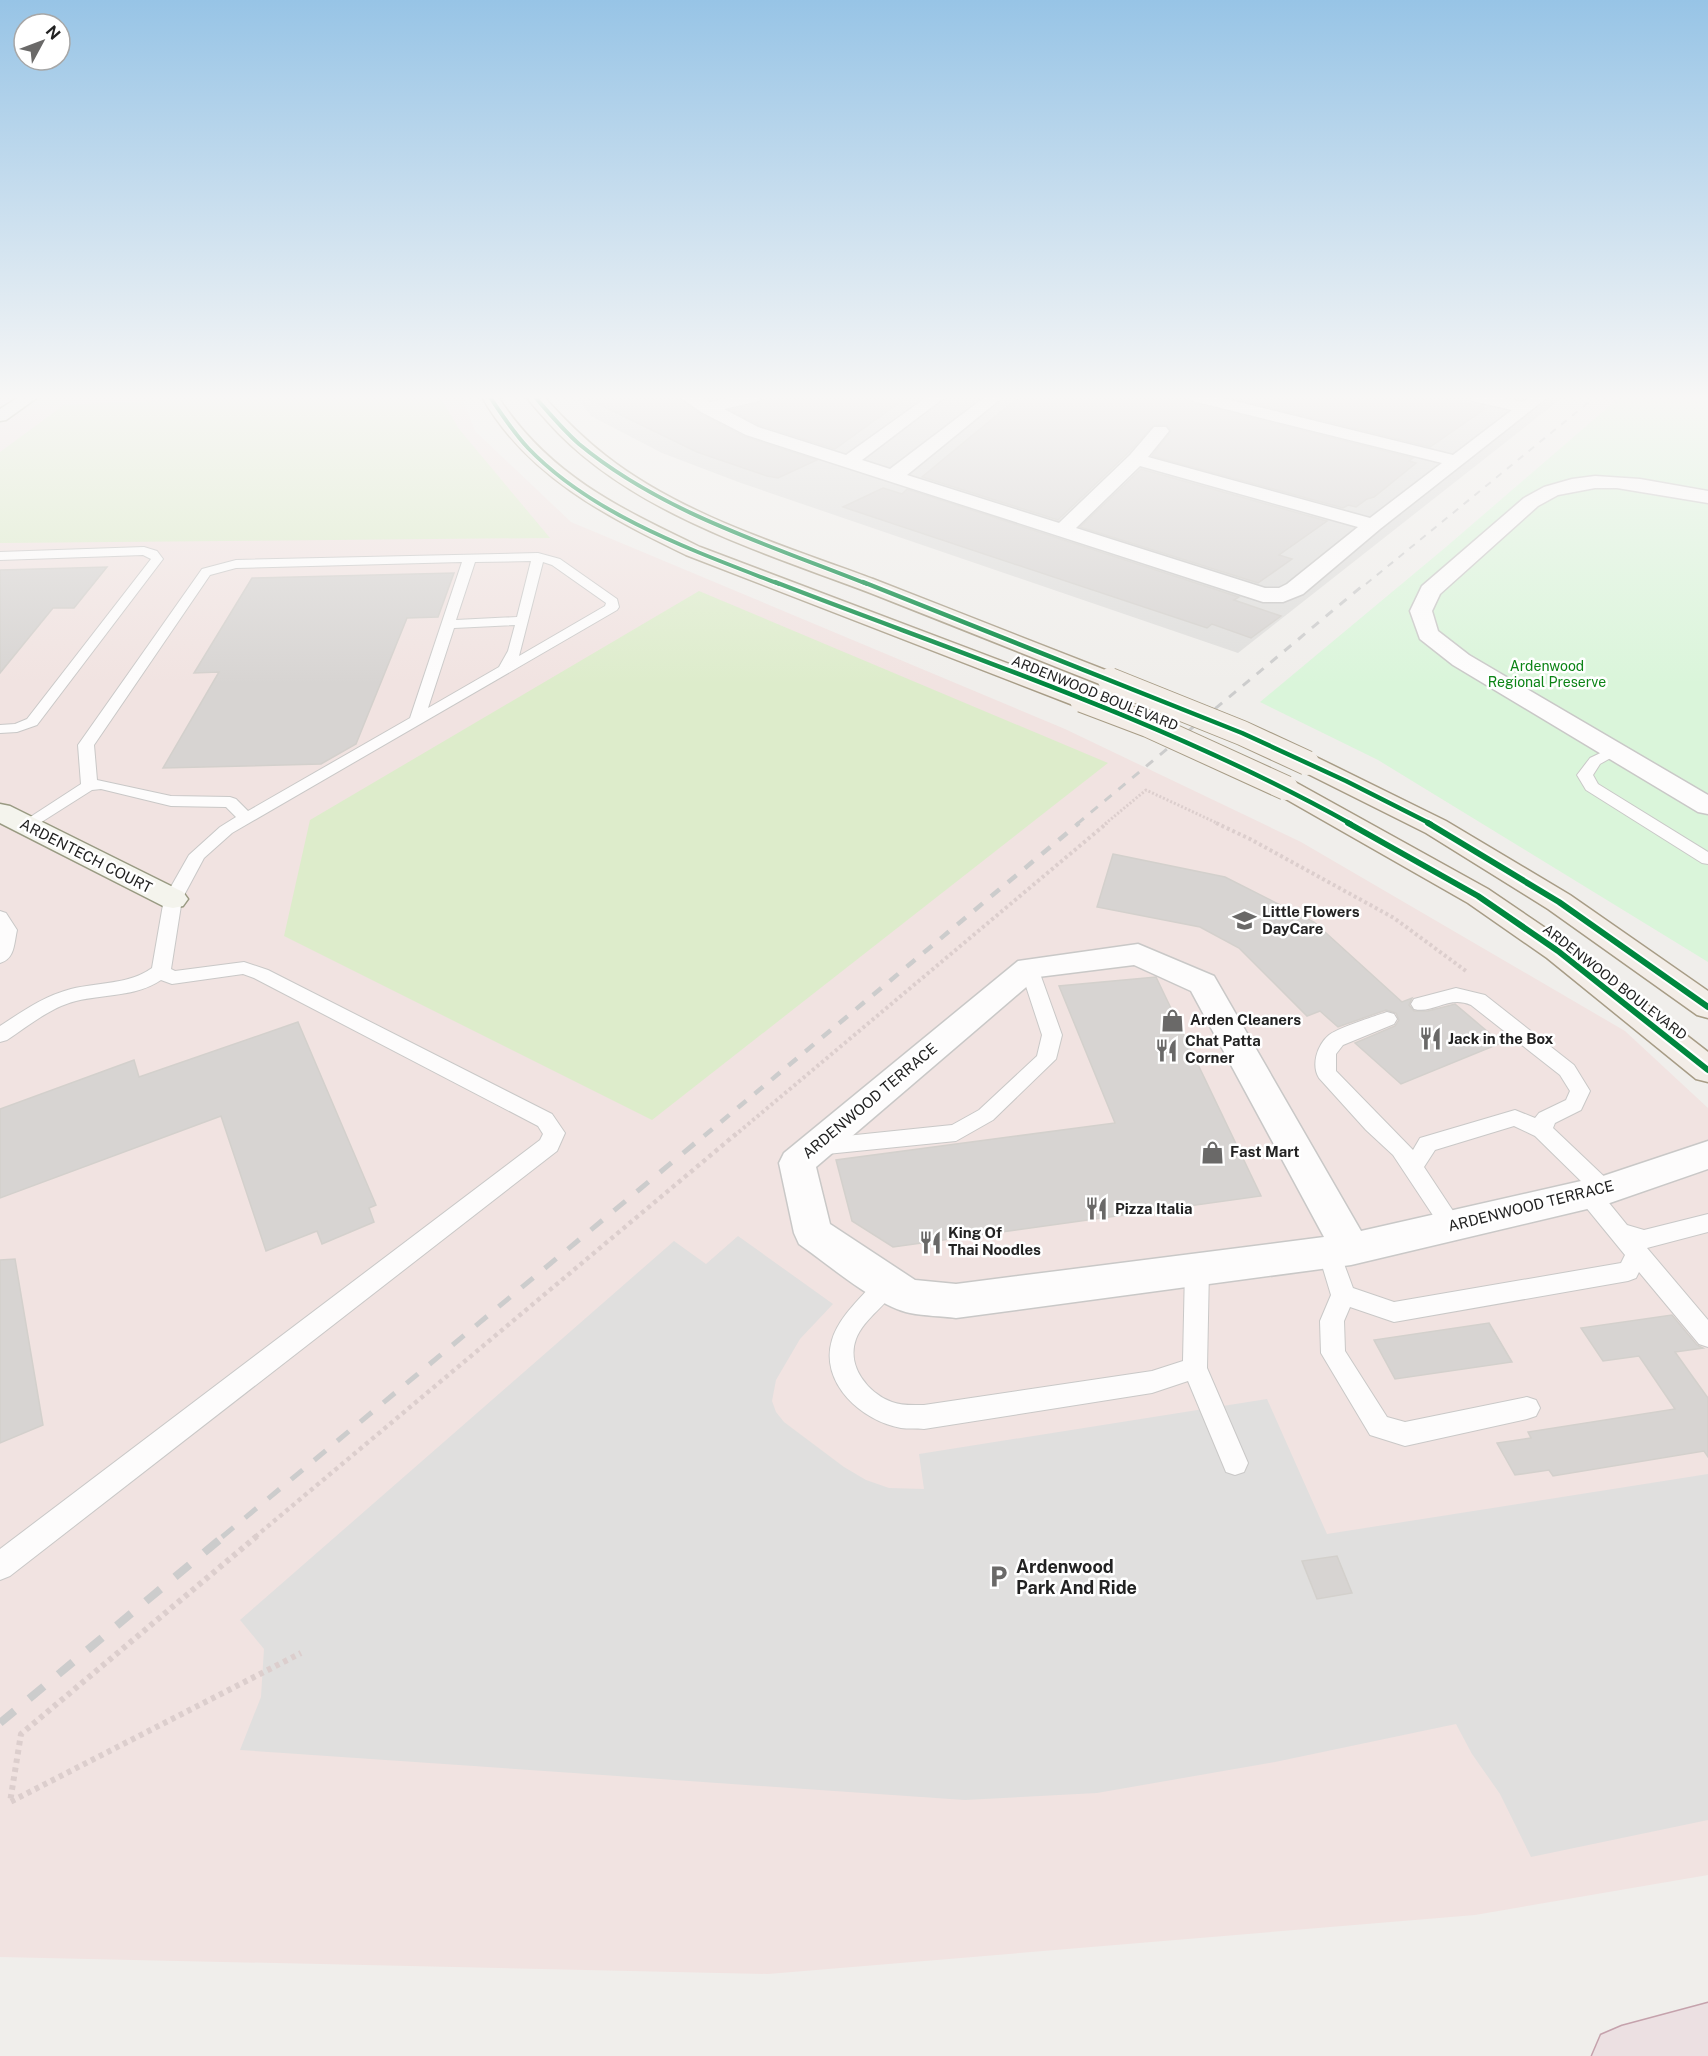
<svg xmlns="http://www.w3.org/2000/svg" width="1708" height="2056" font-family="'Public Sans',sans-serif">
<style>
.residential{fill:#dfdedc}
.commercial{fill:#f1e3e1}
.grass{fill:#ddeccb}
.park{fill:#daf5da}
.parking{fill:#e0dfde}
.building{fill:#d7d4d2;stroke:#d3d0cc;stroke-width:1.5}
.lines{fill:none;stroke-linecap:round;stroke-linejoin:round}
.lane-casing{stroke:#c9c8c7;stroke-width:2}
.street-casing{stroke:#c9c8c7;stroke-width:3}
.secondary-casing{stroke:#999a82;stroke-width:3}
.primary-casing{stroke:#a79c86;stroke-width:3}
.highway-casing{stroke:#c5a2ac;stroke-width:3}
.path-far3{stroke:#dccecd;stroke-width:3;stroke-dasharray:2 2;stroke-linecap:butt}
.path-far2{stroke:#dccecd;stroke-width:4;stroke-dasharray:3 3;stroke-linecap:butt}
.path-far1{stroke:#dccecd;stroke-width:4.5;stroke-dasharray:4 4;stroke-linecap:butt}
.path{stroke:#dccecd;stroke-width:6;stroke-dasharray:4.5 4.5;stroke-linecap:butt}
.lane{fill:#fdfcfc;fill-rule:evenodd}
.street{fill:#fdfcfc;fill-rule:evenodd}
.secondary{fill:#f4f4ed;fill-rule:evenodd}
.primary{fill:#f3ede7;fill-rule:evenodd}
.highway{fill:#ece0e2;fill-rule:evenodd}
.rail-far4{stroke:#ccc;stroke-width:2;stroke-dasharray:7 7;stroke-linecap:butt}
.rail-far3{stroke:#ccc;stroke-width:3;stroke-dasharray:9 9;stroke-linecap:butt}
.rail-far2{stroke:#ccc;stroke-width:4.5;stroke-dasharray:11 11;stroke-linecap:butt}
.rail-far1{stroke:#ccc;stroke-width:5;stroke-dasharray:15 15;stroke-linecap:butt}
.rail{stroke:#ccc;stroke-width:8;stroke-dasharray:19 19;stroke-linecap:butt}
.primary-bridge-casing{stroke:#a79c86;stroke-width:26;stroke-linecap:butt}
.primary-bridge{stroke:#f3ede7;stroke-width:24}
.cycleway-far2-casing{stroke:#fff;stroke-width:6}
.cycleway-far1-casing{stroke:#fff;stroke-width:8}
.cycleway-casing{stroke:#fff;stroke-width:10}
.cycleway-far2{stroke:#00873e;stroke-width:4}
.cycleway-far1{stroke:#00873e;stroke-width:4.5}
.cycleway{stroke:#00873e;stroke-width:6}
.labels{text-anchor:middle;stroke-width:5;stroke-linejoin:round;paint-order:stroke}
.far-park-label{font-size:14px;fill:#0c8416;stroke:#fff}
.far-street-label{font-size:14px;fill:#222;stroke:#fff}
.street-label{font-size:15px;fill:#222;stroke:#fff}
.poi-label{font-size:15px;font-weight:bold;fill:#222;stroke:#fff;text-anchor:start}
.near-poi-label{font-size:18px;font-weight:bold;fill:#222;stroke:#fff;text-anchor:start}
</style>
<rect width="100%" height="100%" fill="#f0eeeb"/>
<path class="residential" d="M 576,397 L 1563,397 L 1238,653 L 741,483 L 662,453 L 591,416 Z"/>
<path class="commercial" d="M 0,397 L 462,397 L 475,431 L 571,522 L 1065,729 L 1301,842 L 1625,1031 L 1708,1108 L 1708,1875 L 1475,1915 L 768,1974 L 0,1957 Z"/>
<g class="grass">
<path d="M 231,397 L 440,397 L 459,429 L 550,538 L 0,543 L 0,452 L 64,405 Z"/>
<path d="M 699,591 L 1108,763 L 652,1120 L 284,936 L 310,820 Z"/>
</g>
<path class="park" d="M 1620,397 L 1708,397 L 1708,962 L 1378,760 L 1260,702 L 1446,547 Z"/>
<path class="parking" d="M 738,1236 L 833,1304 L 800,1339 L 776,1380 L 772,1401 L 776,1412 L 784,1422 L 844,1467 L 866,1480 L 889,1488 L 924,1489 L 919,1454 L 1267,1399 L 1327,1534 L 1708,1474 L 1708,1820 L 1531,1857 L 1500,1794 L 1472,1754 L 1456,1724 L 1275,1762 L 1097,1793 L 965,1800 L 240,1750 L 261,1697 L 264,1649 L 240,1620 L 674,1241 L 706,1264 Z"/>
<g class="building">
<path d="M 584,397 L 678,397 L 700,414 L 745,437 L 817,460 L 778,478 L 767,476 L 697,452 Z"/>
<path d="M 763,397 L 907,397 L 835,449 L 759,425 L 730,410 L 759,403 Z"/>
<path d="M 1019,397 L 1189,397 L 1192,403 L 1413,458 L 1409,461 L 1416,463 L 1374,497 L 1367,499 L 1356,507 L 1348,505 L 1343,508 L 1152,456 L 1171,431 L 1166,425 L 1154,425 L 1128,453 L 1058,520 L 922,477 Z"/>
<path d="M 1227,397 L 1438,397 L 1486,408 L 1430,447 Z"/>
<path d="M 1141,469 L 1327,521 L 1279,555 L 1292,559 L 1258,583 L 1080,527 Z"/>
<path d="M 883,488 L 902,494 L 907,489 L 1239,597 L 1234,600 L 1281,616 L 1251,638 L 1212,624 L 1207,628 L 843,507 Z"/>
<path d="M 107,567 L 74,608 L 53,608 L 0,673 L 0,570 Z"/>
<path d="M 454,573 L 438,617 L 407,618 L 356,744 L 321,764 L 163,768 L 219,672 L 194,673 L 252,578 Z"/>
<path d="M 1113,854 L 1225,877 L 1314,922 L 1402,1002 L 1412,998 L 1409,1005 L 1414,1011 L 1428,1011 L 1455,1004 L 1501,1043 L 1401,1084 L 1355,1043 L 1395,1026 L 1399,1020 L 1396,1013 L 1386,1010 L 1338,1027 L 1320,1011 L 1307,1016 L 1239,948 L 1200,927 L 1097,907 Z"/>
<path d="M 1156,977 L 1261,1196 L 893,1247 L 852,1221 L 836,1160 L 1115,1123 L 1059,986 Z"/>
<path d="M 298,1022 L 376,1205 L 369,1208 L 374,1222 L 322,1244 L 317,1231 L 266,1251 L 221,1116 L 0,1198 L 0,1109 L 134,1060 L 139,1077 Z"/>
<path d="M 15,1259 L 43,1425 L 0,1443 L 0,1260 Z"/>
<path d="M 1672,1315 L 1697,1345 L 1703,1348 L 1675,1352 L 1708,1398 L 1708,1457 L 1704,1451 L 1553,1476 L 1549,1470 L 1515,1475 L 1497,1443 L 1531,1438 L 1528,1432 L 1675,1409 L 1639,1356 L 1603,1361 L 1581,1328 Z"/>
<path d="M 1489,1323 L 1512,1362 L 1395,1379 L 1374,1340 Z"/>
<path d="M 1337,1556 L 1352,1593 L 1317,1599 L 1302,1561 Z"/>
</g>
<g class="lines">
<defs>
<g id="lane">
<path d="M 144,547 L 157,551 L 163,559 L 37,725 L 17,732 L 0,733 L 0,725 L 15,724 L 27,719 L 151,559 L 143,555 L 0,560 L 0,552 Z"/>
<path d="M 538,553 L 560,559 L 617,599 L 619,607 L 617,610 L 232,833 L 204,858 L 182,899 L 171,969 L 175,971 L 244,962 L 268,970 L 552,1114 L 565,1133 L 557,1151 L 10,1576 L 0,1580 L 0,1549 L 540,1140 L 543,1134 L 538,1126 L 254,978 L 243,974 L 172,984 L 161,980 C 136,997 104,994 76,1001 C 51,1007 28,1026 7,1040 L 0,1042 L 0,1026 C 23,1011 44,996 71,989 C 99,982 128,985 152,968 L 164,899 L 189,855 L 220,827 L 236,817 L 226,807 L 171,806 L 101,789 L 92,790 L 32,828 L 26,830 L 18,825 L 81,784 L 78,745 L 202,569 L 236,560 ZM 531,561 L 517,617 L 456,620 L 475,562 ZM 462,562 L 410,718 L 248,811 L 236,799 L 230,797 L 171,796 L 97,780 L 94,745 L 210,575 L 236,568 ZM 543,562 L 552,565 L 606,603 L 605,606 L 519,656 ZM 515,625 L 508,651 L 499,667 L 428,708 L 454,628 Z"/>
<path d="M 1615,746 L 1623,751 L 1600,764 L 1593,775 L 1598,784 L 1708,852 L 1708,864 L 1702,863 L 1586,790 L 1577,775 L 1590,758 Z"/>
<path d="M 0,911 L 6,913 L 17,930 C 14,943 15,959 0,963 Z"/>
<path d="M 1029,962 L 1036,964 L 1038,968 L 1062,1035 L 1056,1059 L 993,1120 L 956,1141 L 817,1155 L 809,1153 L 806,1147 L 809,1141 L 817,1139 L 952,1125 L 979,1110 L 1037,1056 L 1042,1035 L 1020,968 L 1022,964 Z"/>
<path d="M 1456,988 L 1485,995 L 1574,1065 L 1590,1091 L 1581,1110 L 1555,1123 L 1553,1128 L 1612,1184 L 1615,1190 L 1612,1196 L 1605,1198 L 1627,1225 L 1644,1230 L 1708,1214 L 1708,1232 L 1647,1248 L 1708,1320 L 1708,1347 L 1699,1344 L 1639,1272 L 1636,1278 L 1628,1281 L 1394,1322 L 1350,1307 L 1344,1321 L 1345,1351 L 1387,1417 L 1405,1422 L 1527,1397 L 1536,1400 L 1540,1408 L 1536,1416 L 1527,1419 L 1405,1446 L 1370,1435 L 1321,1353 L 1320,1321 L 1331,1295 L 1318,1252 L 1321,1245 L 1329,1243 L 1337,1245 L 1353,1288 L 1394,1302 L 1621,1263 L 1625,1255 L 1580,1200 L 1577,1194 L 1580,1188 L 1586,1186 L 1535,1136 L 1514,1126 L 1435,1150 L 1424,1167 L 1463,1226 L 1460,1232 L 1452,1235 L 1444,1232 L 1393,1155 L 1366,1130 L 1319,1078 C 1311,1065 1317,1045 1329,1035 C 1338,1028 1375,1016 1387,1012 L 1394,1014 L 1397,1019 L 1394,1024 L 1343,1045 L 1336,1054 L 1336,1071 L 1413,1150 L 1420,1138 L 1515,1110 L 1535,1118 L 1539,1113 L 1566,1100 L 1570,1091 L 1560,1075 L 1471,1005 C 1448,995 1434,1014 1414,1009 L 1411,1004 L 1414,999 Z"/>
<path d="M 1197,1259 L 1205,1262 L 1209,1269 L 1207,1368 L 1248,1463 L 1244,1472 L 1235,1475 L 1226,1472 L 1188,1381 L 1152,1393 L 924,1429 C 916,1428 908,1429 901,1428 C 862,1421 819,1383 832,1340 C 839,1316 863,1296 879,1277 L 887,1274 L 895,1277 L 899,1284 C 889,1304 864,1318 856,1339 C 846,1366 868,1393 892,1402 C 902,1406 913,1405 924,1405 L 1152,1371 L 1183,1361 L 1185,1269 L 1189,1262 Z"/>
</g>
<g id="street">
<path d="M 680,397 L 700,397 L 710,402 L 733,397 L 761,397 L 759,401 L 724,409 L 758,427 L 846,455 L 927,397 L 945,397 L 862,460 L 890,469 L 985,397 L 1003,397 L 907,475 L 1059,523 L 1130,455 L 1154,427 L 1166,427 L 1169,431 L 1148,457 L 1370,518 L 1442,463 L 1193,401 L 1191,397 L 1218,397 L 1453,455 L 1512,410 L 1472,401 L 1470,397 L 1499,397 L 1522,402 L 1530,397 L 1548,397 L 1380,529 L 1303,594 L 1283,602 L 1263,602 L 746,435 L 701,412 ZM 1140,466 L 1358,527 L 1287,584 L 1279,588 L 1265,588 L 1076,528 Z"/>
<path d="M 1595,476 L 1640,479 L 1708,491 L 1708,503 L 1617,488 L 1595,488 L 1558,495 L 1538,506 L 1440,594 L 1432,611 L 1438,631 L 1469,655 L 1708,795 L 1708,814 L 1698,812 L 1453,665 L 1420,639 L 1410,611 L 1422,586 L 1524,498 L 1544,487 L 1572,479 Z"/>
<path d="M 1138,944 L 1214,976 L 1361,1231 L 1603,1176 L 1708,1141 L 1708,1169 L 1604,1205 L 1351,1265 L 956,1318 C 941,1316 925,1316 910,1313 C 876,1306 828,1264 799,1244 L 794,1233 L 779,1163 L 784,1153 L 1018,961 ZM 1134,965 L 1191,991 L 1324,1237 L 956,1284 L 915,1280 L 830,1224 L 816,1167 L 1038,977 Z"/>
</g>
<g id="secondary">
<path d="M 19,397 L 38,397 L 6,420 L 0,421 L 0,409 Z"/>
<path d="M 0,804 L 10,806 L 183,892 L 188,899 L 183,906 L 173,908 L 163,906 L 0,823 Z"/>
</g>
<g id="primary">
<path d="M 482,397 L 498,397 C 549,475 619,508 700,547 L 1091,695 L 1094,700 L 1091,705 L 1082,707 L 1073,705 L 686,555 C 606,516 527,476 482,397 Z"/>
<path d="M 527,397 L 544,397 C 563,418 583,438 606,456 C 681,515 785,546 873,579 C 955,611 1037,643 1118,675 L 1122,680 L 1118,685 L 1110,687 L 1102,685 C 1027,655 952,625 878,596 C 766,553 628,513 547,421 C 540,413 532,405 527,397 Z"/>
<path d="M 1307,755 L 1316,757 L 1446,821 L 1570,895 L 1708,991 L 1708,1018 L 1697,1015 L 1548,909 L 1426,833 L 1298,769 L 1294,763 L 1298,757 Z"/>
<path d="M 1286,780 L 1295,782 L 1488,889 L 1569,944 L 1708,1052 L 1708,1082 L 1696,1079 L 1547,958 L 1468,903 L 1277,794 L 1273,788 L 1277,782 Z"/>
</g>
<path id="highway" d="M 1708,2003 L 1708,2056 L 1592,2056 L 1601,2035 L 1622,2026 Z"/>
</defs>
<use href="#lane" class="lane-casing"/>
<use href="#street" class="street-casing"/>
<use href="#secondary" class="secondary-casing"/>
<use href="#primary" class="primary-casing"/>
<use href="#highway" class="highway-casing"/>
<path class="path-far3" d="M 1105,824 L 1146,790 L 1219,824"/>
<g class="path-far2">
<path d="M 1216,823 L 1250,839 L 1394,918 L 1466,971"/>
<path d="M 734,1136 L 1107,823"/>
</g>
<path class="path-far1" d="M 255,1537 L 736,1134"/>
<path class="path" d="M 257,1536 L 21,1734 L 10,1802 L 301,1653"/>
<use href="#lane" class="lane"/>
<use href="#street" class="street"/>
<use href="#secondary" class="secondary"/>
<use href="#primary" class="primary"/>
<use href="#highway" class="highway"/>
<path class="rail-far4" d="M 1366,584 L 1595,397"/>
<path class="rail-far3" d="M 1077,824 L 1367,582"/>
<path class="rail-far2" d="M 704,1136 L 1079,823"/>
<path class="rail-far1" d="M 222,1537 L 706,1134"/>
<path class="rail" d="M 0,1723 L 224,1536"/>
<defs>
<g id="primary-bridge">
<path d="M 1110,680 L 1242,733 L 1307,763"/>
<path d="M 1082,700 L 1148,725 L 1286,788"/>
</g>
</defs>
<use href="#primary-bridge" class="primary-bridge-casing"/>
<use href="#primary-bridge" class="primary-bridge"/>
<defs>
<g id="cycleway-far2">
<path d="M 490,397 C 502,415 513,432 528,448 C 592,515 694,551 779,584"/>
<path d="M 535,397 C 549,413 563,430 579,444 C 661,512 769,545 867,584"/>
</g>
<g id="cycleway-far1">
<path d="M 775,582 C 969,657 1169,722 1351,824"/>
<path d="M 863,582 L 1242,733 L 1346,781 L 1431,824"/>
</g>
<g id="cycleway">
<path d="M 1348,823 L 1478,896 L 1558,951 L 1708,1070"/>
<path d="M 1428,823 L 1559,902 L 1708,1007"/>
</g>
</defs>
<use href="#cycleway-far2" class="cycleway-far2-casing"/>
<use href="#cycleway-far1" class="cycleway-far1-casing"/>
<use href="#cycleway" class="cycleway-casing"/>
<use href="#cycleway-far2" class="cycleway-far2"/>
<use href="#cycleway-far1" class="cycleway-far1"/>
<use href="#cycleway" class="cycleway"/>
</g>
<linearGradient id="sky" x2="0" y2="1"><stop stop-color="#97c4e6"/><stop offset="0.58" stop-color="#f8f7f6"/><stop offset="1" stop-color="#f8f7f6" stop-opacity="0"/></linearGradient>
<rect width="1708" height="685" fill="url(#sky)"/>
<defs>
<symbol id="school-bare" viewBox="-9 -9 18 18"><path d="M0-5L7-2L0 1L-7-2ZM-4 1L0 2.5L4 1V4Q0 6-4 4Z" fill="#6a6968" stroke="#fff" stroke-width="2.5" paint-order="stroke"/></symbol>
<symbol id="shop-bare" viewBox="-9 -9 18 18"><path d="M-5-2.5h2.3a2.7 3.5 0 0 1 5.4 0H5L5.5 6h-11ZM-1.5-2.5h3a1.5 2.3 0 0 0-3 0Z" fill="#6a6968" stroke="#fff" stroke-width="2.5" paint-order="stroke"/></symbol>
<symbol id="restaurant-bare" viewBox="-9 -9 18 18"><path d="M-5-6h1v4h1v-4h1v4h1v-4h1v5L-1.5 .5V6h-2V.5L-5-1ZM5-6V6H3V1.5H1.5Q1.5-4 5-6Z" fill="#6a6968" stroke="#fff" stroke-width="2.5" paint-order="stroke"/></symbol>
<symbol id="parking-bare" viewBox="-9 -9 18 18"><path d="M-3.5-5.5H1a3.5 3.5 0 0 1 0 7H-1V5.5H-3.5ZM-1-3.4V-.6H.8a1.4 1.4 0 0 0 0-2.8Z" fill="#6a6968" stroke="#fff" stroke-width="2.5" paint-order="stroke"/></symbol>
</defs>
<g fill-rule="evenodd">
<use href="#school-bare" x="1228" y="904" width="33" height="33"/>
<use href="#shop-bare" x="1156" y="1004" width="33" height="33"/>
<use href="#restaurant-bare" x="1414" y="1022" width="33" height="33"/>
<use href="#restaurant-bare" x="1150" y="1034" width="33" height="33"/>
<use href="#shop-bare" x="1196" y="1136" width="33" height="33"/>
<use href="#restaurant-bare" x="1080" y="1192" width="33" height="33"/>
<use href="#restaurant-bare" x="914" y="1226" width="33" height="33"/>
<use href="#parking-bare" x="982" y="1560" width="33" height="33"/>
</g>
<g class="labels">
<g class="far-park-label">
<text x="1547" y="671">Ardenwood<tspan x="1547" dy="16">Regional Preserve</tspan></text>
</g>
<g class="far-street-label">
<text transform="translate(1095 693) rotate(22)" y="5">ARDENWOOD BOULEVARD</text>
<text transform="translate(1615 982) rotate(38)" y="5">ARDENWOOD BOULEVARD</text>
</g>
<g class="street-label">
<text transform="translate(86 856) rotate(27)" y="5">ARDENTECH COURT</text>
<text transform="translate(870 1101) rotate(-40)" y="5">ARDENWOOD TERRACE</text>
<text transform="translate(1531 1206) rotate(-14)" y="5">ARDENWOOD TERRACE</text>
</g>
<g class="poi-label">
<text x="1262" y="917">Little Flowers<tspan x="1262" dy="17">DayCare</tspan></text>
<text x="1190" y="1025">Arden Cleaners</text>
<text x="1448" y="1044">Jack in the Box</text>
<text x="1185" y="1046">Chat Patta<tspan x="1185" dy="17">Corner</tspan></text>
<text x="1230" y="1157">Fast Mart</text>
<text x="1115" y="1214">Pizza Italia</text>
<text x="948" y="1238">King Of<tspan x="948" dy="17">Thai Noodles</tspan></text>
</g>
<g class="near-poi-label">
<text x="1016" y="1573">Ardenwood<tspan x="1016" dy="21">Park And Ride</tspan></text>
</g>
</g>
<g transform="translate(42 42) rotate(49)"><circle r="28" fill="#ffffff" stroke="#a7a7a7" stroke-width="1.5"/>
<path d="M0-4.5L10 22L0 15L-10 22Z" fill="#6a6968"/>
<text y="-9" font-size="16" font-weight="bold" text-anchor="middle" fill="#222222">N</text>
</g>
</svg>
